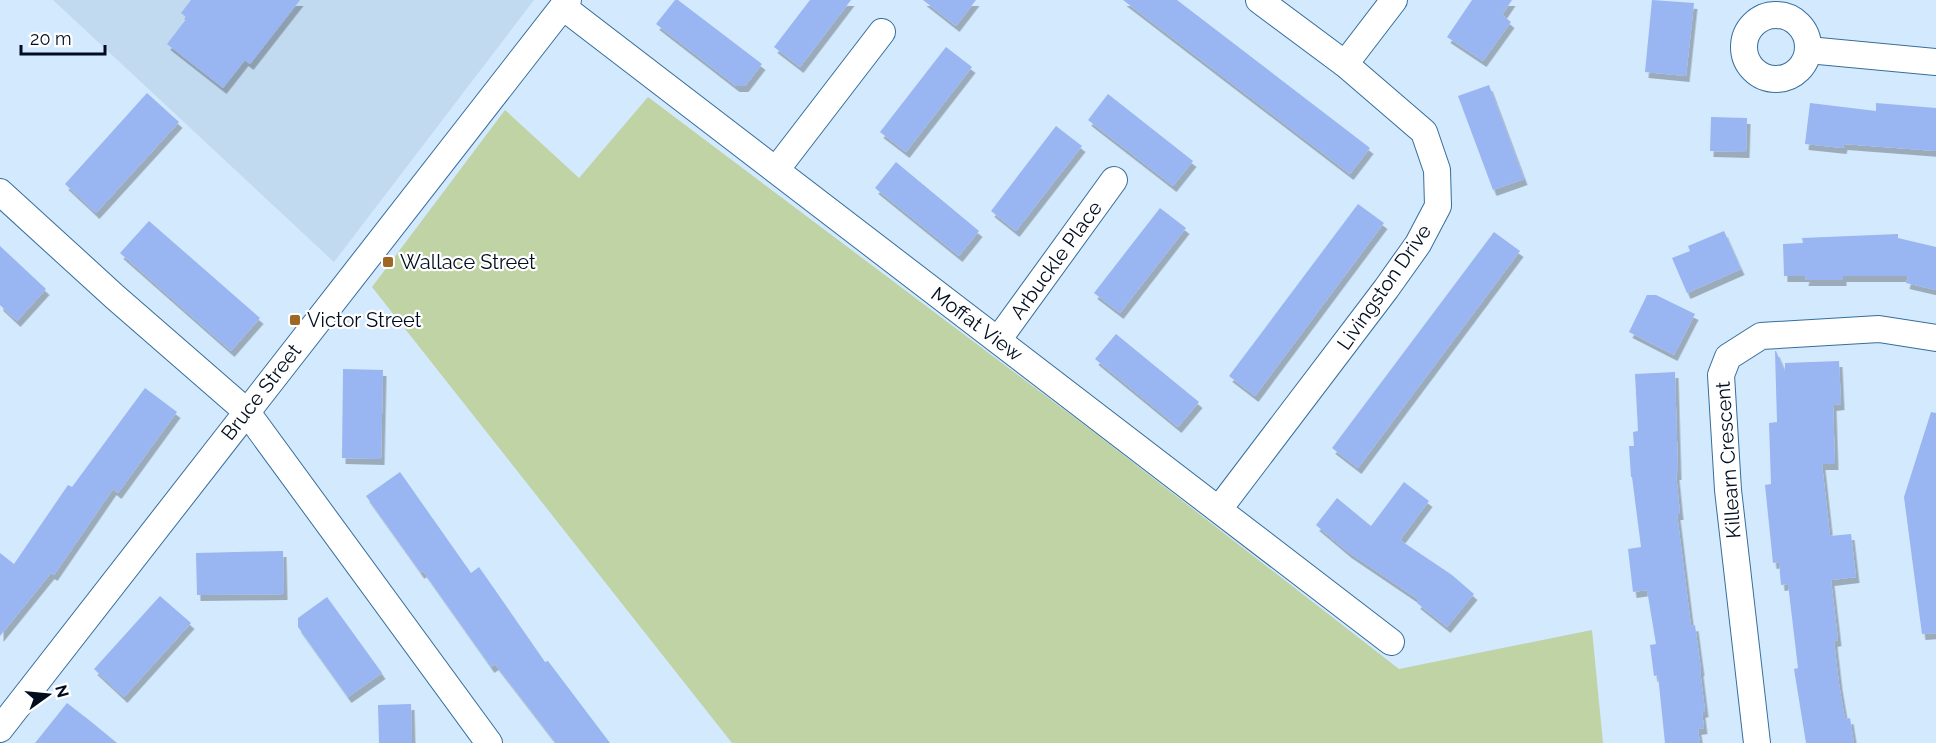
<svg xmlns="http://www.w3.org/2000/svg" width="1936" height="743" font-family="Raleway,sans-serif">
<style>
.built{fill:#c1daf0}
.green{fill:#c0d3a4}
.building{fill:#99b5f2;filter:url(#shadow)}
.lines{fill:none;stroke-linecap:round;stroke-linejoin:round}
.minor-casing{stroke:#366e9b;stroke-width:28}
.minor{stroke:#fff;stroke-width:26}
.poi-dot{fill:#9f6624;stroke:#fff;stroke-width:2}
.labels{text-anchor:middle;stroke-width:4.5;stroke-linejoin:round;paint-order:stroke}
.street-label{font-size:20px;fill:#000d1e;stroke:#fff}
.poi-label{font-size:20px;fill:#000d1e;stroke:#fff;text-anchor:start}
</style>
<defs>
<filter id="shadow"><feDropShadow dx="3.5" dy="6" stdDeviation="0" flood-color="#0004"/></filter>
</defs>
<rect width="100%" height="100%" fill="#d3e9fe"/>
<path class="built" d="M 53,0 L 534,0 L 334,262 Z"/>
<path class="green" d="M 648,97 L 1095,433 L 1399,669 L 1592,630 L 1603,743 L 732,743 L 372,287 L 505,110 L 579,178 Z"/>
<g class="building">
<path d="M 191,0 L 300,0 L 250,64 L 245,60 L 223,88 L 167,44 L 187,18 L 181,13 Z"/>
<path d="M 675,0 L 678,0 L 762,64 L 745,86 L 736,86 L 656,24 Z"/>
<path d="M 810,0 L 851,0 L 800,67 L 774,47 Z"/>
<path d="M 923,0 L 976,0 L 956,26 Z"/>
<path d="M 1123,0 L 1177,0 L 1370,148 L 1350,174 Z"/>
<path d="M 1472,0 L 1512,0 L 1502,15 L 1511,22 L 1483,61 L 1447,37 Z"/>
<path d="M 1652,0 L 1694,3 L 1686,76 L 1645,72 Z"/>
<path d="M 946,47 L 972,67 L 906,152 L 880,132 Z"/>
<path d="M 1489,85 L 1524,179 L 1493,190 L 1458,96 Z"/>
<path d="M 147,93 L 179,122 L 96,213 L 65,184 Z"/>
<path d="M 1108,94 L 1193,161 L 1173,186 L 1088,120 Z"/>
<path d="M 1810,103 L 1876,111 L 1876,103 L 1936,108 L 1936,151 L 1844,144 L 1843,148 L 1805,144 Z"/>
<path d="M 1711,117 L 1747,118 L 1746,152 L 1710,151 Z"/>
<path d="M 1056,126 L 1082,146 L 1016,231 L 991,211 Z"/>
<path d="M 896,162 L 979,231 L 959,256 L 875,188 Z"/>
<path d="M 1358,204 L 1384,223 L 1255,396 L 1229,376 Z"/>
<path d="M 1160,208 L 1186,228 L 1120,313 L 1094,293 Z"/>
<path d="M 149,221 L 260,318 L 231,351 L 120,253 Z"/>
<path d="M 1724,231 L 1741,269 L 1687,293 L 1672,258 L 1690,251 L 1688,246 Z"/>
<path d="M 1494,232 L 1520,251 L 1358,468 L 1332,448 Z"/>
<path d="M 1898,234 L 1898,238 L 1936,247 L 1936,290 L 1906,283 L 1908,276 L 1843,276 L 1843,280 L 1805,280 L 1806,276 L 1784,276 L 1783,244 L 1803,243 L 1802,238 Z"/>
<path d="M 0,246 L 46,289 L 17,321 L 0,305 Z"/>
<path d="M 1647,295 L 1656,295 L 1695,314 L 1674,355 L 1629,332 Z"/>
<path d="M 1116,334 L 1199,402 L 1178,427 L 1095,359 Z"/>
<path d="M 1775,351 L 1776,351 L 1785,372 L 1785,363 L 1839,361 L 1841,404 L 1833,405 L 1835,464 L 1822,464 L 1830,536 L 1851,534 L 1856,577 L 1831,580 L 1838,640 L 1834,641 L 1839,684 L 1845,719 L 1850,718 L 1854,743 L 1806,743 L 1794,669 L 1798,668 L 1788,584 L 1781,585 L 1779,562 L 1773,563 L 1765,485 L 1771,484 L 1769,423 L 1777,422 Z"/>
<path d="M 343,369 L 383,370 L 381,459 L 342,458 Z"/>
<path d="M 1675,372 L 1678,474 L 1676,474 L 1680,514 L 1677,514 L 1691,626 L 1695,625 L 1701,670 L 1700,670 L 1705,711 L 1702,712 L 1704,728 L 1698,729 L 1700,743 L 1665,743 L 1658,675 L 1654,676 L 1650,645 L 1656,644 L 1647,590 L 1633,592 L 1628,549 L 1641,547 L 1632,477 L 1631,477 L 1629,446 L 1634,446 L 1633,432 L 1638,431 L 1635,374 Z"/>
<path d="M 145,388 L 177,412 L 118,493 L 113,489 L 54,575 L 51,573 L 0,636 L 0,553 L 14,564 L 68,485 L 72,487 Z"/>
<path d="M 1931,412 L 1936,413 L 1936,633 L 1922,634 L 1904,497 Z"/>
<path d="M 400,472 L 471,573 L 479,567 L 545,662 L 548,661 L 610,743 L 556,743 L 495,664 L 491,667 L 423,571 L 421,573 L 366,496 Z"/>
<path d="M 1404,482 L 1429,501 L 1400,540 L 1452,575 L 1474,594 L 1447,627 L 1417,603 L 1419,600 L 1348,552 L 1316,525 L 1337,498 L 1371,526 Z"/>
<path d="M 283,551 L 284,594 L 197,595 L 196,553 Z"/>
<path d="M 160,596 L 191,623 L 124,697 L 94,669 Z"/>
<path d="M 327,597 L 382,673 L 348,697 L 298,627 L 298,618 Z"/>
<path d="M 67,703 L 89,720 L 117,743 L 35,743 Z"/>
<path d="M 411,704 L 412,743 L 379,743 L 378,705 Z"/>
</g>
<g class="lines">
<defs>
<g id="minor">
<path d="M 563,7 L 1391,642"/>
<circle cx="1776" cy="47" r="32"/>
<path d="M 1808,50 L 1936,62"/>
<path d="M 1345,64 L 1394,0"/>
<path d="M 776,170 L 882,32"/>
<path d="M 0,192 L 115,297 L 246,411 L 489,743"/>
<path d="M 998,340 L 1114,180"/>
<path d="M 1219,509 L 1386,289 L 1418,244 L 1438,206 L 1437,170 L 1424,132 L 1345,64 L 1259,0"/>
<path d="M 0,729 L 568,0"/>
<path d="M 1757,743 L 1728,490 L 1721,375 L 1728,357 L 1761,336 L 1879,329 L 1936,338"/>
</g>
</defs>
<use href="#minor" class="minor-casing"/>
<use href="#minor" class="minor"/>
</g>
<g class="poi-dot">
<rect x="382" y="256" width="12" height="12" rx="3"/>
<rect x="289" y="314" width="12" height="12" rx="3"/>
</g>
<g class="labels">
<g class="street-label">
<text transform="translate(1056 260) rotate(-54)" y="7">Arbuckle Place</text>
<text transform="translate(1384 287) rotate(-55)" y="7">Livingston Drive</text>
<text transform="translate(977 324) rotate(37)" y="7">Moffat View</text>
<text transform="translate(261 392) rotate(-52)" y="7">Bruce Street</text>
<text transform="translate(1728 460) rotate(-94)" y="7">Killearn Crescent</text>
</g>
<g class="poi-label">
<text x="400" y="269">Wallace Street</text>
<text x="307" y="327">Victor Street</text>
</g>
</g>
<g transform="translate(48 695) rotate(75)" stroke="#ffffff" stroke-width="4.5" paint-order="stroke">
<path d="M0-4.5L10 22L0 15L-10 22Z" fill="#000d1e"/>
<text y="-9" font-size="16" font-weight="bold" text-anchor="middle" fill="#000d1e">N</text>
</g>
<path d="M21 45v9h84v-9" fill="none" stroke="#000d1e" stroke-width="3"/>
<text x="30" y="45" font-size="18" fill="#000d1e" stroke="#ffffff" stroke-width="4.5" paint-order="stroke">20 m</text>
</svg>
